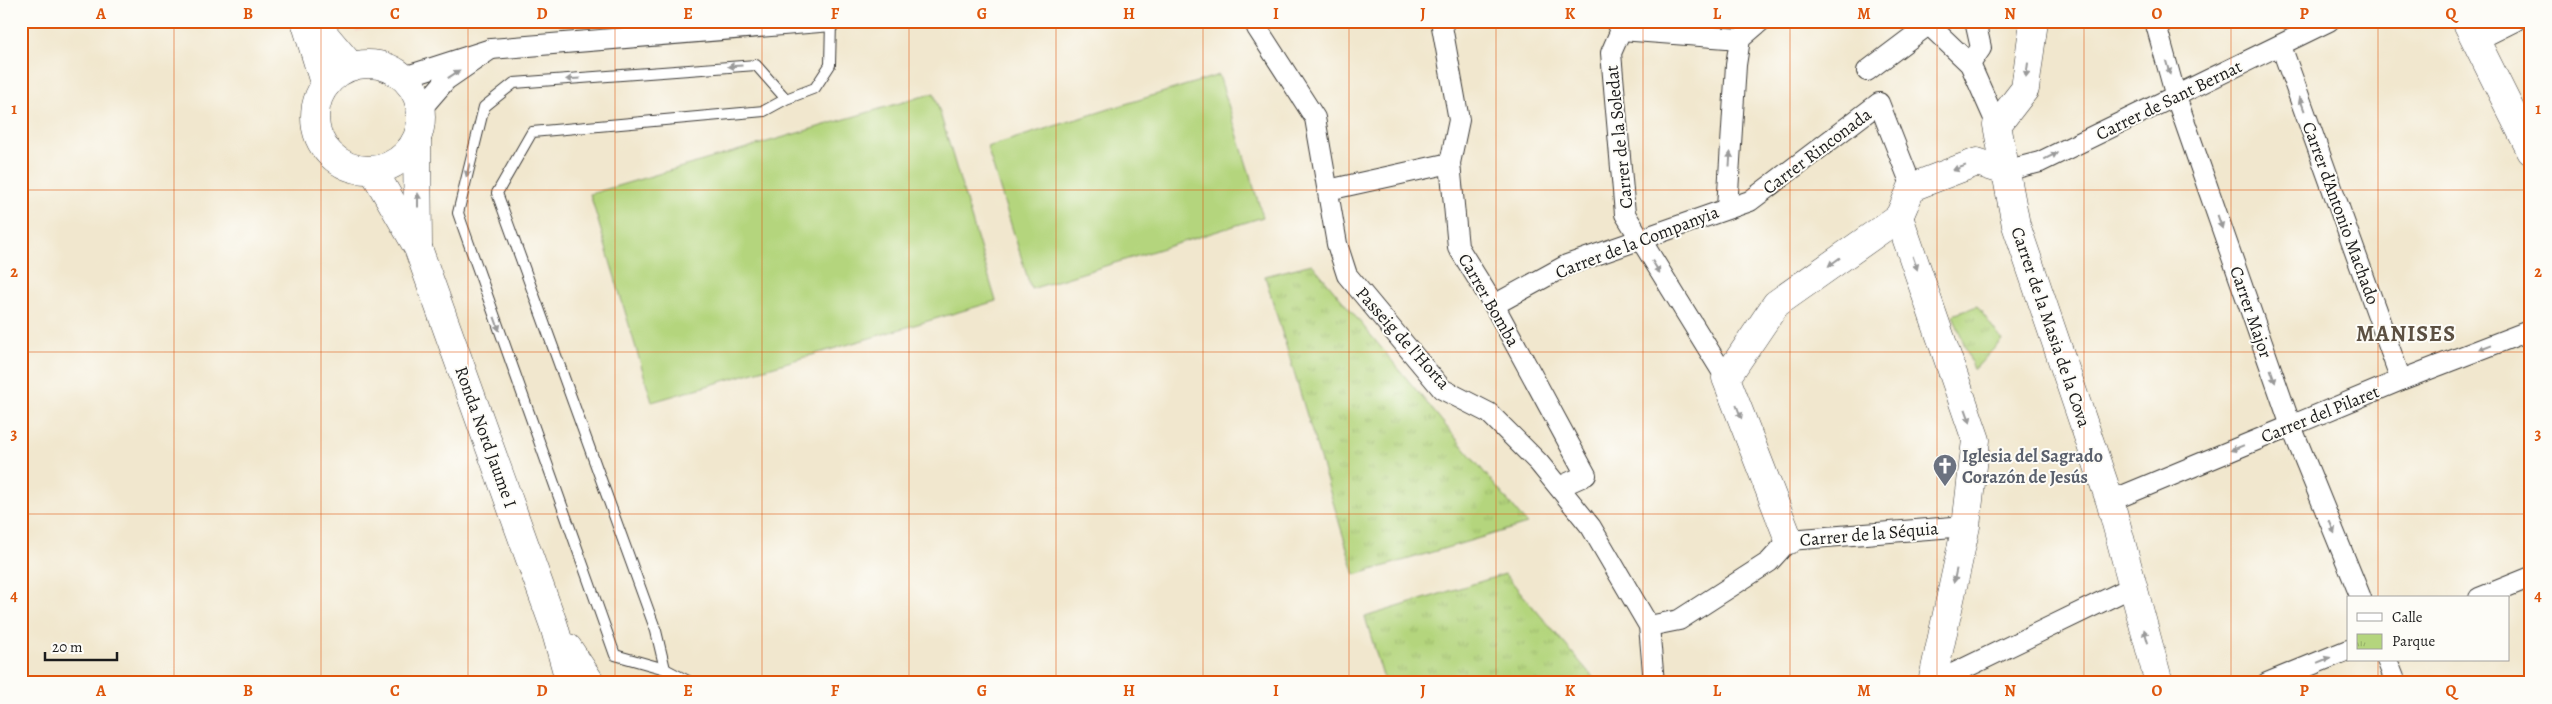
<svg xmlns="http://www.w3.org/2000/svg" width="2552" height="704" font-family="Alegreya,serif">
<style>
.built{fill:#f6d2c3}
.park{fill:url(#park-tufts);stroke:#68784c}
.pitch{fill:#b4d57d;stroke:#68784c}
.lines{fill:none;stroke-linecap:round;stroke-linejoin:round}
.lane-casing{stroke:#3c3a37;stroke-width:12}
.street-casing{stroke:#3c3a37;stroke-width:22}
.secondary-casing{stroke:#3c3a37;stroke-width:29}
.lane{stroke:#fff;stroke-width:10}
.street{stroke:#fff;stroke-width:20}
.secondary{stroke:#fff;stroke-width:28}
.oneway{fill:#999}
.grid{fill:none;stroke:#de560d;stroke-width:1;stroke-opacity:0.55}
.labels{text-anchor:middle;stroke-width:4;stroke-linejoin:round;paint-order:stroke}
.street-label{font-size:18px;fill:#1c1c1c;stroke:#fdfcf7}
.worship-label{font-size:18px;font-weight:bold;fill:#5b616d;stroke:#fdfcf7;text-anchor:start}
.district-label{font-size:22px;font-weight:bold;letter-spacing:1px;fill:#5c5042;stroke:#fdfcf7}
.neatline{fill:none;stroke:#de560d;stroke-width:2}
.grid-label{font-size:16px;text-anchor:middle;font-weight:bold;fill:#de560d}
</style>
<defs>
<pattern id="park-tufts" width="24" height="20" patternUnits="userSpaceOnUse" patternTransform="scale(1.25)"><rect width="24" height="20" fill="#b4d57d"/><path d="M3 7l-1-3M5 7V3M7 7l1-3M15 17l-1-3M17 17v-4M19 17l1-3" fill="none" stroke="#9ab66b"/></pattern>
</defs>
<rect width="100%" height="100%" fill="#fdfcf7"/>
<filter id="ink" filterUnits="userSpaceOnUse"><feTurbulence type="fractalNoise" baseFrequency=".02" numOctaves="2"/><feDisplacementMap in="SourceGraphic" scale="10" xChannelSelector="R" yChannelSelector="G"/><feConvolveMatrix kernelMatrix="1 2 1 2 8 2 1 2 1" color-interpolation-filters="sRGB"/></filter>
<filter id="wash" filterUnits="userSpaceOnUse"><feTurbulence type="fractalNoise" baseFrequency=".0096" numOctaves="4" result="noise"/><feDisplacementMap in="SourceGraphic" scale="20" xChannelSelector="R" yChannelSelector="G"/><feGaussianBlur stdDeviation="1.12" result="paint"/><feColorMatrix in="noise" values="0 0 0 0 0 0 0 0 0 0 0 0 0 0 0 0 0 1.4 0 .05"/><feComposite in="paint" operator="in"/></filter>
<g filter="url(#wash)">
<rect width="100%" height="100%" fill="#f1e7ce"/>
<path class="built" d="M 353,21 L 400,21 L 356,32 Z"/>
<g class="park">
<path d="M 1312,264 L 1527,524 L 1355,575 L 1265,276 Z"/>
<path d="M 1977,306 L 2002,340 L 1974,370 L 1953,315 Z"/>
<path d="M 1505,574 L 1598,683 L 1385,683 L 1365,617 Z"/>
</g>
<g class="pitch">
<path d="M 1219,75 L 1263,217 L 1031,289 L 987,147 Z"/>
<path d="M 934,93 L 996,301 L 652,402 L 590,194 Z"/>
</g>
</g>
<g filter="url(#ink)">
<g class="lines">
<defs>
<g id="lane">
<path d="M 786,99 L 756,65 L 514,83 L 484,107 L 458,213 L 615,655 L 665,669 L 656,631 L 497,193 L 532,132 L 764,111 L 786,99 L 815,88 L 830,65 L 831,21"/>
<path d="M 665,669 L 692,683"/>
</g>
<g id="street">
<path d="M 1441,21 L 1459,120 L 1450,163 L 1458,247 L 1494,305 L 1586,475 L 1559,487"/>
<path d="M 1616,21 L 1621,30 L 1611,53 L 1625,214 L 1726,378"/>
<path d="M 1925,21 L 1970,64 L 1997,125"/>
<path d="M 2155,21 L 2176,97 L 2291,426 L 2361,598"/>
<path d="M 1257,28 L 1315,118 L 1337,244 L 1347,275 L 1442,389 L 1489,413 L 1539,463 L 1591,527 L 1649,626 L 1654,683"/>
<path d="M 1621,30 L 1740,39"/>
<path d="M 2475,41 L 2515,21"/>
<path d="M 2281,46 L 2401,380"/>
<path d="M 491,49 L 832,21"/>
<path d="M 1970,64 L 1981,48 L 1975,21"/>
<path d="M 1867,71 L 1928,25"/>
<path d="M 404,77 L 491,49 L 446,80 L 421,109"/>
<path d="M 2005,171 L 2040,162 L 2329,21"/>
<path d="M 1328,190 L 1450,163"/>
<path d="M 1727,208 L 1736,65 L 1740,39 L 1761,21"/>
<path d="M 1494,305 L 1567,265 L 1750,201 L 1879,103 L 1912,187"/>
<path d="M 2110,501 L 2401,380 L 2531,330"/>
<path d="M 2479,598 L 2531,577"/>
<path d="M 1649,626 L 1679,620 L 1769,562 L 1789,540 L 1966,526"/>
<path d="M 2387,660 L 2396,683"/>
<path d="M 1934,683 L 2132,587"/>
<path d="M 2267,683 L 2348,650"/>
</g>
<g id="secondary">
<path d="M 305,21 L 325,86"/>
<path d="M 313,21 L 351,66"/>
<path d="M 2034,21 L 2025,89 L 1997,125 L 2016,225 L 2110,501 L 2159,683"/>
<path d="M 2466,21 L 2531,151"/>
<circle cx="368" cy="117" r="53"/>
<path d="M 417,139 L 418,247"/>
<path d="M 373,170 L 418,248 L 554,626 L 570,683"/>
<path d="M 1899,217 L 1976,440 L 1966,526 L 1932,683"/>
<path d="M 1789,540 L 1726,378 L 1776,304 L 1899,217 L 1912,187 L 1977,162 L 2005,171"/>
<path d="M 568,648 L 591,683"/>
</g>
</defs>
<use href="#lane" class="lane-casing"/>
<use href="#street" class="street-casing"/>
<use href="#secondary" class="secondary-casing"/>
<use href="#lane" class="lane"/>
<use href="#street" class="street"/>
<use href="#secondary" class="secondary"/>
</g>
<defs><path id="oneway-solid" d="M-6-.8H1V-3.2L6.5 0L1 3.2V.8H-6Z" transform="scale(1.25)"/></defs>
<g class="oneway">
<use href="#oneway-solid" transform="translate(735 66) rotate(176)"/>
<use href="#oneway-solid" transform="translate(2168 68) rotate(74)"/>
<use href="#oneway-solid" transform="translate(2027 70) rotate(98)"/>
<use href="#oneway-solid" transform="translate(454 74) rotate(-34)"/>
<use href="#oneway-solid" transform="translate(573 79) rotate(176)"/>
<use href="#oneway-solid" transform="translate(2302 104) rotate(-110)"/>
<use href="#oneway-solid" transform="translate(2051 156) rotate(-26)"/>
<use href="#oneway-solid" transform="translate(1730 159) rotate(-86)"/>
<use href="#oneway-solid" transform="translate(1959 168) rotate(159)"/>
<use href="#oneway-solid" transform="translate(468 170) rotate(104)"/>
<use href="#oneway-solid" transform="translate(418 200) rotate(-90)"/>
<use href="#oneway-solid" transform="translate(2220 222) rotate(71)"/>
<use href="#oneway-solid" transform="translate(1834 262) rotate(144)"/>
<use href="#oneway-solid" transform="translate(1915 263) rotate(71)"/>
<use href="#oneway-solid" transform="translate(1656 267) rotate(58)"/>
<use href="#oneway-solid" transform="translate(497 324) rotate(70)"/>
<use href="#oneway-solid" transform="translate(2485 347) rotate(159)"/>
<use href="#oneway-solid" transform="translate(2273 376) rotate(71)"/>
<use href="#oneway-solid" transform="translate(1739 412) rotate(69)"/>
<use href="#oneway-solid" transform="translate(1968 416) rotate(70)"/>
<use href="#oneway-solid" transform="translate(2237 448) rotate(158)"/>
<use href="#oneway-solid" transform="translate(2332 527) rotate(68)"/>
<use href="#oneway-solid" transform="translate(1955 576) rotate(102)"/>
<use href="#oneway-solid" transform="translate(2146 636) rotate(-106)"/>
<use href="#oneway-solid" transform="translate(2324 660) rotate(-22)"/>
</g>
</g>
<path class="grid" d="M 174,21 L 174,683M 321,21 L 321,683M 468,21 L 468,683M 615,21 L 615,683M 762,21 L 762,683M 909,21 L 909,683M 1056,21 L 1056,683M 1203,21 L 1203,683M 1349,21 L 1349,683M 1496,21 L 1496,683M 1643,21 L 1643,683M 1790,21 L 1790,683M 1937,21 L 1937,683M 2084,21 L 2084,683M 2231,21 L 2231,683M 2378,21 L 2378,598M 21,190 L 2531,190M 21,352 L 2531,352M 21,514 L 2531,514M 2378,660 L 2378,683"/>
<defs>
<symbol id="church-pin" viewBox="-11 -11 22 30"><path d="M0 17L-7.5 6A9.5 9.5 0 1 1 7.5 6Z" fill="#6b7280" stroke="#fdfcf7"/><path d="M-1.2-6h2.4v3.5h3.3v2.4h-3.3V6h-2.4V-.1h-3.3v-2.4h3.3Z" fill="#fff"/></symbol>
</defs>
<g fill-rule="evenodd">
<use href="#church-pin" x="1931" y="452" width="28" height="38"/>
</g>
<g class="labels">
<g class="street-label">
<text transform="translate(2169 100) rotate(-26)" y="6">Carrer de Sant Bernat</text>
<text transform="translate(1619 137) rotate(-96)" y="6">Carrer de la Soledat</text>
<text transform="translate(1817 151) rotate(-37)" y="6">Carrer Rinconada</text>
<text transform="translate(2341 213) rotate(70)" y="6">Carrer d'Antonio Machado</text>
<text transform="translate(1637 242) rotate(-21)" y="6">Carrer de la Companyia</text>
<text transform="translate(1489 300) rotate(60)" y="6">Carrer Bomba</text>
<text transform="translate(2251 312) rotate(71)" y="6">Carrer Major</text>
<text transform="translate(2051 327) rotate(71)" y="6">Carrer de la Masia de la Cova</text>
<text transform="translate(1403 338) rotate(48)" y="6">Passeig de l'Horta</text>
<text transform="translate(2320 414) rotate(-22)" y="6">Carrer del Pilaret</text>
<text transform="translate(486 437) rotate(70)" y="6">Ronda Nord Jaume I</text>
<text transform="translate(1869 534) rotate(-5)" y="6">Carrer de la Séquia</text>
</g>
<g class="worship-label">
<text x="1962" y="462">Iglesia del Sagrado<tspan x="1962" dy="21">Corazón de Jesús</tspan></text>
</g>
<g class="district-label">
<text x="2406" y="341">MANISES</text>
</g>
</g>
<rect width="2552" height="704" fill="none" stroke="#fdfcf7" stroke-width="55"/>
<rect x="2347" y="596" width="162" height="65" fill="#fdfcf7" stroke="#a3a29f"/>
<rect x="2357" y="613" width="25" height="8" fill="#ffffff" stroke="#a3a29f"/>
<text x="2392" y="622" font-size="15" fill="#1c1c1c">Calle</text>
<rect x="2357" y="634" width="25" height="15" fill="url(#park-tufts)" stroke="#a3a29f"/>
<text x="2392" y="646" font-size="15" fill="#1c1c1c">Parque</text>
<path d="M45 652v8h72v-8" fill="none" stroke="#1c1c1c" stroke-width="2.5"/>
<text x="52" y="652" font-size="15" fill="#1c1c1c" stroke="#fdfcf7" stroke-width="4" paint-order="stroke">20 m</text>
<rect x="28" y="28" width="2496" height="648" class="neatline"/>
<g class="grid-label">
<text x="101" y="19">A</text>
<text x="248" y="19">B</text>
<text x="395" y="19">C</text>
<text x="542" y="19">D</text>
<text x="688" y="19">E</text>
<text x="835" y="19">F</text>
<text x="982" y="19">G</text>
<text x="1129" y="19">H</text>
<text x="1276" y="19">I</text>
<text x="1423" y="19">J</text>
<text x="1570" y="19">K</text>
<text x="1717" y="19">L</text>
<text x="1864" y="19">M</text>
<text x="2010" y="19">N</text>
<text x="2157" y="19">O</text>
<text x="2304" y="19">P</text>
<text x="2451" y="19">Q</text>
<text x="14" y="114">1</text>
<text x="2538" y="114">1</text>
<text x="14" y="277">2</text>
<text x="2538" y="277">2</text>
<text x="14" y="439">3</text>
<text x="2538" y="439">3</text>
<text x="14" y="601">4</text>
<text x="2538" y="601">4</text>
<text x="101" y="696">A</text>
<text x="248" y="696">B</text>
<text x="395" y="696">C</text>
<text x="542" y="696">D</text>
<text x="688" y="696">E</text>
<text x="835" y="696">F</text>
<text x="982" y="696">G</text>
<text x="1129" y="696">H</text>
<text x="1276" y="696">I</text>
<text x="1423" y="696">J</text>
<text x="1570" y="696">K</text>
<text x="1717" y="696">L</text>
<text x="1864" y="696">M</text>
<text x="2010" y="696">N</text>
<text x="2157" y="696">O</text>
<text x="2304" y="696">P</text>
<text x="2451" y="696">Q</text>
</g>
</svg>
